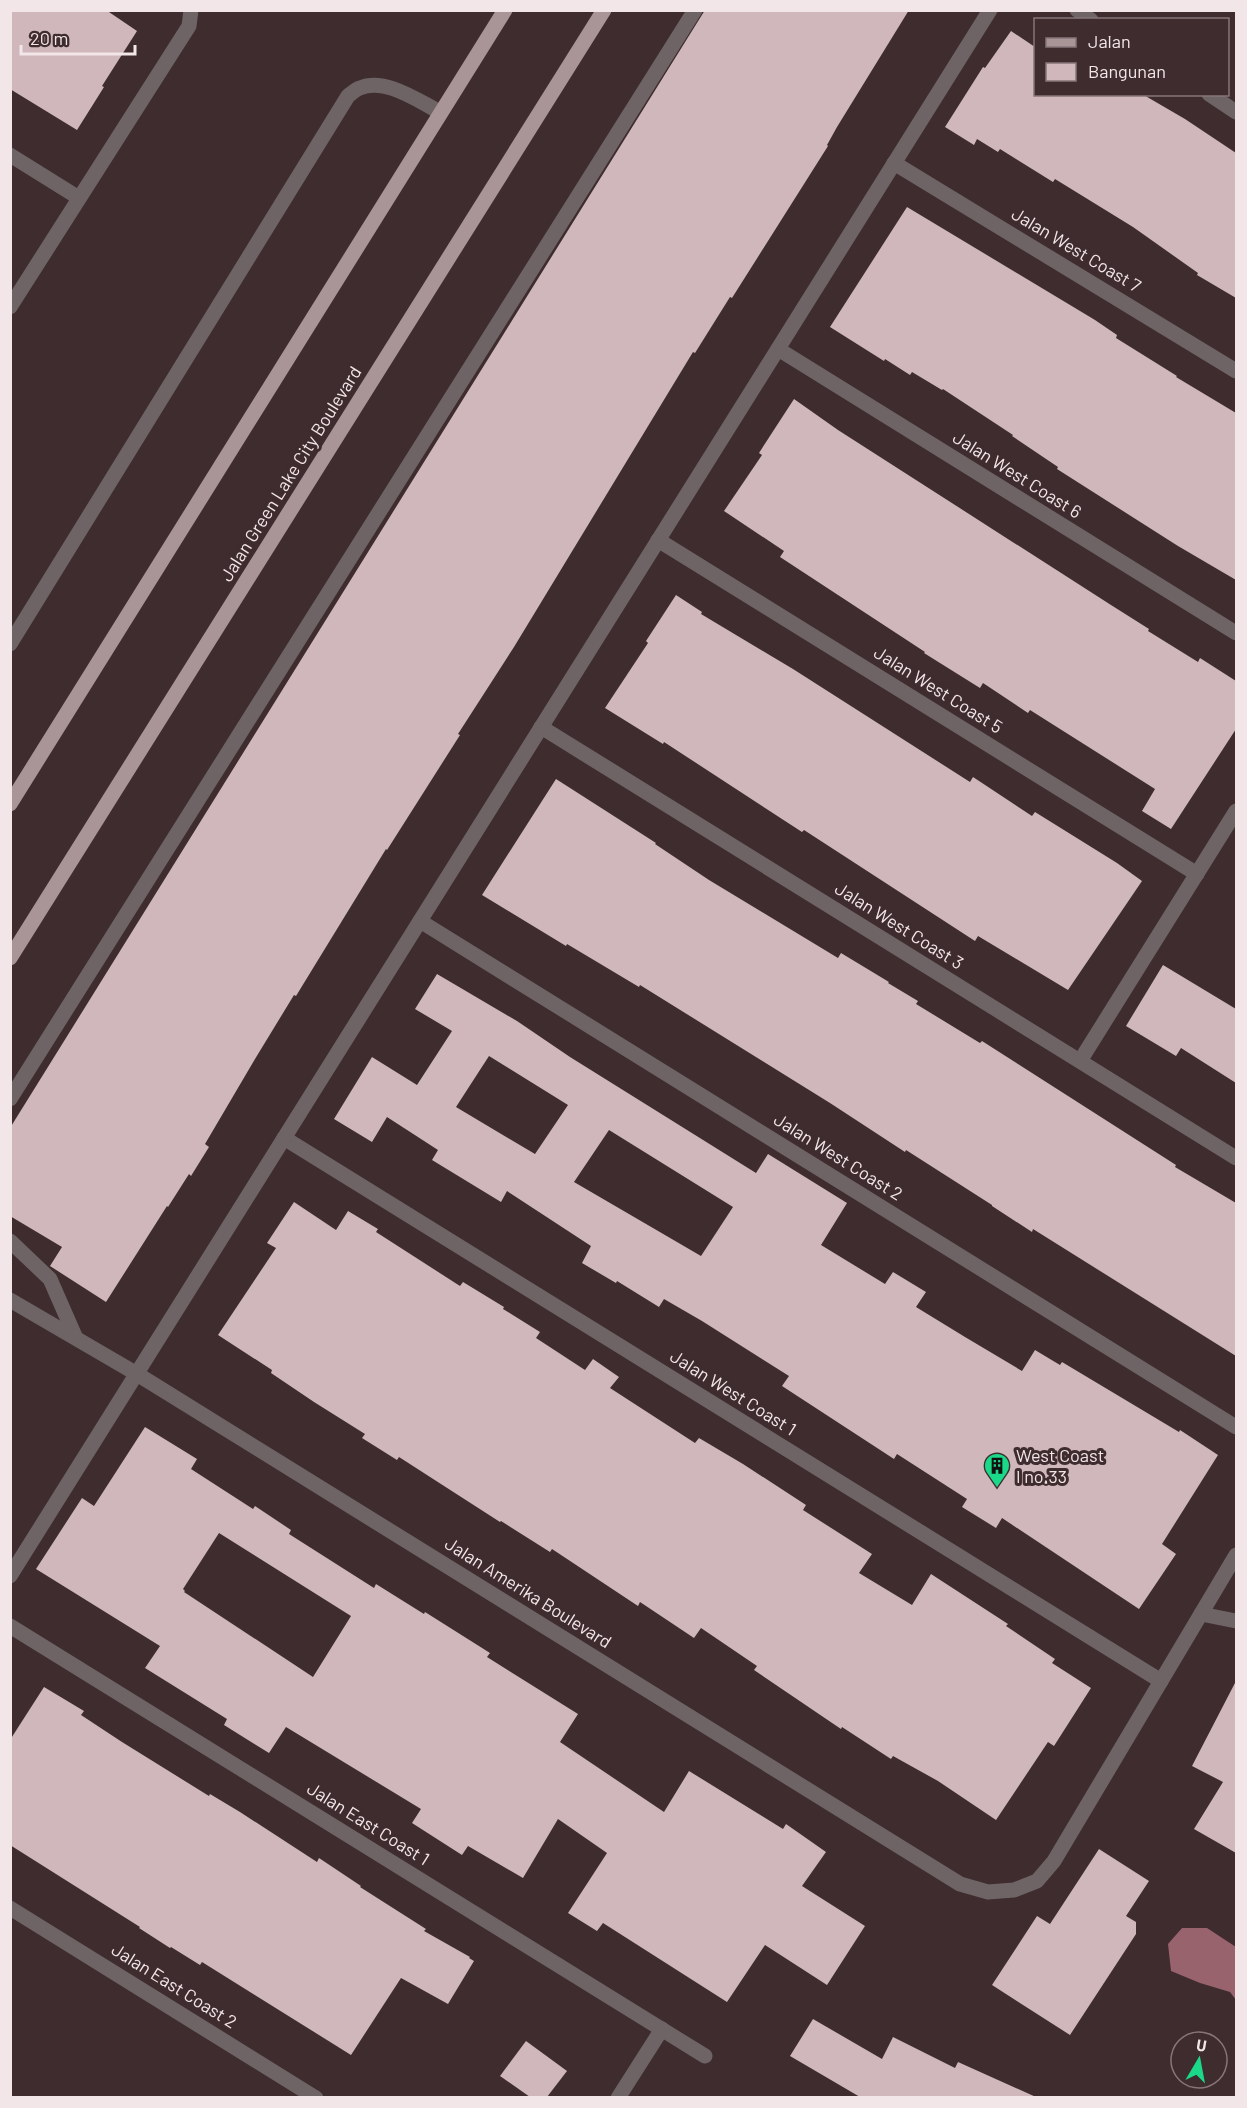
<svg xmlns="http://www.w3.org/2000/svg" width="1247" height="2108" font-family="Barlow,sans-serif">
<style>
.water{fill:#98636d}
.building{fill:#cfb7bb;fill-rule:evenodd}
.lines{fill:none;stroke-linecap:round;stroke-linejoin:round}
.lane{stroke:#6e6465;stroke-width:15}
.street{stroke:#6e6465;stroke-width:15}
.primary{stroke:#a99598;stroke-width:15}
.labels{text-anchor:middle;stroke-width:6;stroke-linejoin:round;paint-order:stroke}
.street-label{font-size:18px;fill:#f3e6e8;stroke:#3e2c2f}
.poi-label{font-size:18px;fill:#f3e6e8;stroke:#3e2c2f;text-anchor:start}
</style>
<rect width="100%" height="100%" fill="#3e2c2f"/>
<path class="water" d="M 1182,1928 L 1207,1928 L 1236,1947 L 1236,2000 L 1230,1992 L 1200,1983 L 1171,1971 L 1168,1944 Z"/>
<g class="building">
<path d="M 10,10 L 106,10 L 137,31 L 102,86 L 104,87 L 77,130 L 10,89 Z"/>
<path d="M 705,10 L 909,10 L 837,127 L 827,145 L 828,146 L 732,298 L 730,297 L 695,353 L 693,352 L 514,647 L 458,734 L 460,735 L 387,850 L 386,849 L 296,996 L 294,995 L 255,1059 L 205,1144 L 209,1147 L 191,1176 L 189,1174 L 168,1207 L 167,1206 L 106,1302 L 50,1266 L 62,1247 L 10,1216 L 10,1128 Z"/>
<path d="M 1011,31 L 1035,47 L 1035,94 L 1142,94 L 1185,119 L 1236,153 L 1236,298 L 1197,275 L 1198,273 L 1133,227 L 1055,179 L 1053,182 L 1000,149 L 998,152 L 977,139 L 974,145 L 945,127 L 983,67 L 985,68 Z"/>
<path d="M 907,207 L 1095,320 L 1117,335 L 1116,338 L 1177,376 L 1176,377 L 1236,413 L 1236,580 L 1178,546 L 1057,469 L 1058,467 L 1012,436 L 1013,435 L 943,389 L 942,390 L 912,372 L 910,375 L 885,359 L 884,361 L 830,327 Z"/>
<path d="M 794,399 L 838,430 L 1111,605 L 1149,629 L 1148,631 L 1198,662 L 1200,658 L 1236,681 L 1236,729 L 1171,829 L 1142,811 L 1155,789 L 1030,710 L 1028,713 L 983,683 L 980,688 L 924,653 L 925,652 L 780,557 L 784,551 L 724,511 L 762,455 L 759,453 Z"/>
<path d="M 676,595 L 702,612 L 701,614 L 793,669 L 970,782 L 973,777 L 1032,816 L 1035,812 L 1117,863 L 1142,881 L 1068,990 L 978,936 L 975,941 L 804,830 L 802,832 L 664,742 L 663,744 L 605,708 L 648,643 L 646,641 Z"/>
<path d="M 556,779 L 656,843 L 655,844 L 709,880 L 838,958 L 841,953 L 889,982 L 888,983 L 918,1001 L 916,1004 L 980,1043 L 982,1041 L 1176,1165 L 1175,1167 L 1236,1203 L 1236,1356 L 1033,1229 L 1032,1232 L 992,1206 L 992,1205 L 906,1150 L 905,1152 L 830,1103 L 640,985 L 639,987 L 567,944 L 566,946 L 482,895 Z"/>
<path d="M 1163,965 L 1236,1009 L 1236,1083 L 1181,1048 L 1176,1056 L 1126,1026 Z"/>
<path d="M 437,974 L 517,1021 L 570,1057 L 756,1173 L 768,1154 L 847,1203 L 821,1245 L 885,1284 L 893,1272 L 926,1292 L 916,1307 L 965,1337 L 1022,1371 L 1035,1350 L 1060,1365 L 1062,1362 L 1179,1432 L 1180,1430 L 1218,1455 L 1162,1544 L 1176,1554 L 1139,1609 L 1002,1518 L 996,1528 L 962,1507 L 967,1499 L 897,1454 L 894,1459 L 782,1386 L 789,1376 L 702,1321 L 664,1299 L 659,1307 L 617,1281 L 616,1283 L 582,1263 L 591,1246 L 507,1191 L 501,1202 L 432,1160 L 438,1150 L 387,1117 L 372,1142 L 334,1119 L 372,1057 L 417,1085 L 452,1031 L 415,1009 ZM 489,1056 L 568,1105 L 535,1154 L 456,1107 ZM 609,1130 L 733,1207 L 701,1256 L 574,1182 Z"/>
<path d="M 294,1202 L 336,1230 L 348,1211 L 378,1229 L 376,1232 L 460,1286 L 463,1282 L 504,1307 L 503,1309 L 540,1332 L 536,1338 L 585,1370 L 593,1359 L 619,1377 L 610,1388 L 695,1443 L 699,1438 L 743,1464 L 806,1505 L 803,1510 L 872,1554 L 859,1573 L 912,1605 L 931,1574 L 1008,1624 L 1006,1626 L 1055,1659 L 1052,1663 L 1091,1688 L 1054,1746 L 1048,1742 L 996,1820 L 938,1781 L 893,1756 L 891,1759 L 842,1727 L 841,1729 L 754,1670 L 757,1666 L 701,1628 L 694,1638 L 640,1602 L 638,1606 L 552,1549 L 550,1552 L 501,1521 L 500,1522 L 399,1457 L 397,1460 L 362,1438 L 365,1434 L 314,1402 L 271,1373 L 272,1370 L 218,1335 L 276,1248 L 267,1243 Z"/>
<path d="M 145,1427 L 197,1459 L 191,1469 L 253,1509 L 255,1506 L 291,1530 L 289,1534 L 374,1588 L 376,1584 L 424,1614 L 425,1612 L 490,1653 L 487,1657 L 578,1714 L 560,1742 L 664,1812 L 689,1771 L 783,1829 L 786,1824 L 826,1852 L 802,1886 L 865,1926 L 827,1985 L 765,1945 L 727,2002 L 603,1923 L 597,1931 L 568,1913 L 607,1853 L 558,1819 L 523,1878 L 468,1846 L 462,1855 L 412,1823 L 421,1809 L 286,1727 L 269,1753 L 224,1725 L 227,1719 L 145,1668 L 160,1646 L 36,1569 L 82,1498 L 94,1506 ZM 219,1533 L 351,1616 L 313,1677 L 184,1592 L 185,1591 L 183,1589 Z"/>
<path d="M 1236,1681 L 1236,1853 L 1194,1829 L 1223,1782 L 1192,1766 Z"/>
<path d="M 44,1687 L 84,1711 L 81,1715 L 122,1742 L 209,1796 L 210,1794 L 240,1812 L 317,1862 L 319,1858 L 361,1886 L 360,1887 L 426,1929 L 424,1931 L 470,1957 L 469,1958 L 474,1961 L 448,2004 L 401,1978 L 351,2055 L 202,1962 L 200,1965 L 171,1947 L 170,1948 L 139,1928 L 140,1927 L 10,1845 L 10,1740 Z"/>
<path d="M 1099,1849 L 1149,1881 L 1126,1916 L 1136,1922 L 1136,1934 L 1070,2035 L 992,1985 L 1037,1916 L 1050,1924 Z"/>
<path d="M 813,2019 L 882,2059 L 893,2037 L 955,2068 L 958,2062 L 1036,2097 L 860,2097 L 790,2056 Z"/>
<path d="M 526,2041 L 567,2071 L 547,2097 L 530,2097 L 500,2076 Z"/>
</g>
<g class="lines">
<g class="lane">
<path d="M 10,644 L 348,96 C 352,93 356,89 360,88 C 385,77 418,101 440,112"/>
<path d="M 10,1099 L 695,10"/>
</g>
<g class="street">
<path d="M 1077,10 L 1091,20"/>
<path d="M 1209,94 L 1236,112"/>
<path d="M 10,155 L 79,198"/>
<path d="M 894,163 L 1236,371"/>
<path d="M 10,307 L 189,26 L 191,10"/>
<path d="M 778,349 L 1236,633"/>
<path d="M 658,540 L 1197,874"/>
<path d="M 541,727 L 1236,1158"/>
<path d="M 420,921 L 1236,1427"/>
<path d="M 1080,1061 L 1236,811"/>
<path d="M 284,1138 L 1161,1681"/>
<path d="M 10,1241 L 50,1279 L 75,1336"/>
<path d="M 10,1300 L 137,1374 L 960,1884 L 988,1892 L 1014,1890 L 1037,1881 L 1054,1861 L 1236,1555"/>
<path d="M 10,1576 L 990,10"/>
<path d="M 1201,1614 L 1236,1621"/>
<path d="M 10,1626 L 705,2056"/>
<path d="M 10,1908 L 316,2098"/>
<path d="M 618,2098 L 662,2029"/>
</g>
<g class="primary">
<path d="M 10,804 L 505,10"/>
<path d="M 10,958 L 604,10"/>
</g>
</g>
<defs>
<symbol id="building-pin" viewBox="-11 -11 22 30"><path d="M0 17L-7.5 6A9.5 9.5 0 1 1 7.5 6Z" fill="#1ad988" stroke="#3e2c2f"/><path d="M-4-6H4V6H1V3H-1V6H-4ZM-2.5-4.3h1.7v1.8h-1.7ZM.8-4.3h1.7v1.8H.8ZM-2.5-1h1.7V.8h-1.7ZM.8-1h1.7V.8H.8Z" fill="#111"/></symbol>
</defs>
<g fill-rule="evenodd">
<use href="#building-pin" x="982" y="1451" width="30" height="40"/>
</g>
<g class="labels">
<g class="street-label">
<text transform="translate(1076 250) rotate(31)" y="6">Jalan West Coast 7</text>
<text transform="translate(291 474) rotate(-58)" y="6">Jalan Green Lake City Boulevard</text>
<text transform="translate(1017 475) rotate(32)" y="6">Jalan West Coast 6</text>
<text transform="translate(938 690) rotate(32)" y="6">Jalan West Coast 5</text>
<text transform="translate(899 926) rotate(32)" y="6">Jalan West Coast 3</text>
<text transform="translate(838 1157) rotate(32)" y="6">Jalan West Coast 2</text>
<text transform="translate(733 1393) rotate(32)" y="6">Jalan West Coast 1</text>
<text transform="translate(528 1593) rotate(32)" y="6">Jalan Amerika Boulevard</text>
<text transform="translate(368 1824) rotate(32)" y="6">Jalan East Coast 1</text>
<text transform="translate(174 1986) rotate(32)" y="6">Jalan East Coast 2</text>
</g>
<g class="poi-label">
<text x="1016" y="1462">West Coast<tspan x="1016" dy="21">I no.33</tspan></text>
</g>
</g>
<rect width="1247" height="2108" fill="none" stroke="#f3e6e8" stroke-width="24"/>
<rect x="1034" y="18" width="195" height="78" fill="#3e2c2f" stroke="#867679" stroke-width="1.5"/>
<rect x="1046" y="38" width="30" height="9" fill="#a99598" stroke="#867679" stroke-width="1.5"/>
<text x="1088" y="48" font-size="18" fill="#f3e6e8">Jalan</text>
<rect x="1046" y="63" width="30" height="18" fill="#cfb7bb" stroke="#867679" stroke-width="1.5"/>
<text x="1088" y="78" font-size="18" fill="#f3e6e8">Bangunan</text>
<g transform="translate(1199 2060) rotate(10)"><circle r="28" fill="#3e2c2f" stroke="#867679" stroke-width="1.5"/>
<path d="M0-4.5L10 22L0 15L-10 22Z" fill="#1ad988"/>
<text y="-9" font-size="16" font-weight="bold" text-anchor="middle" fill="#f3e6e8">U</text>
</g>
<path d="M21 45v9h114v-9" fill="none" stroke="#f3e6e8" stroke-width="3"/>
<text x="30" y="45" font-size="18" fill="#f3e6e8" stroke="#3e2c2f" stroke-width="4.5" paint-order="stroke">20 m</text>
</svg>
